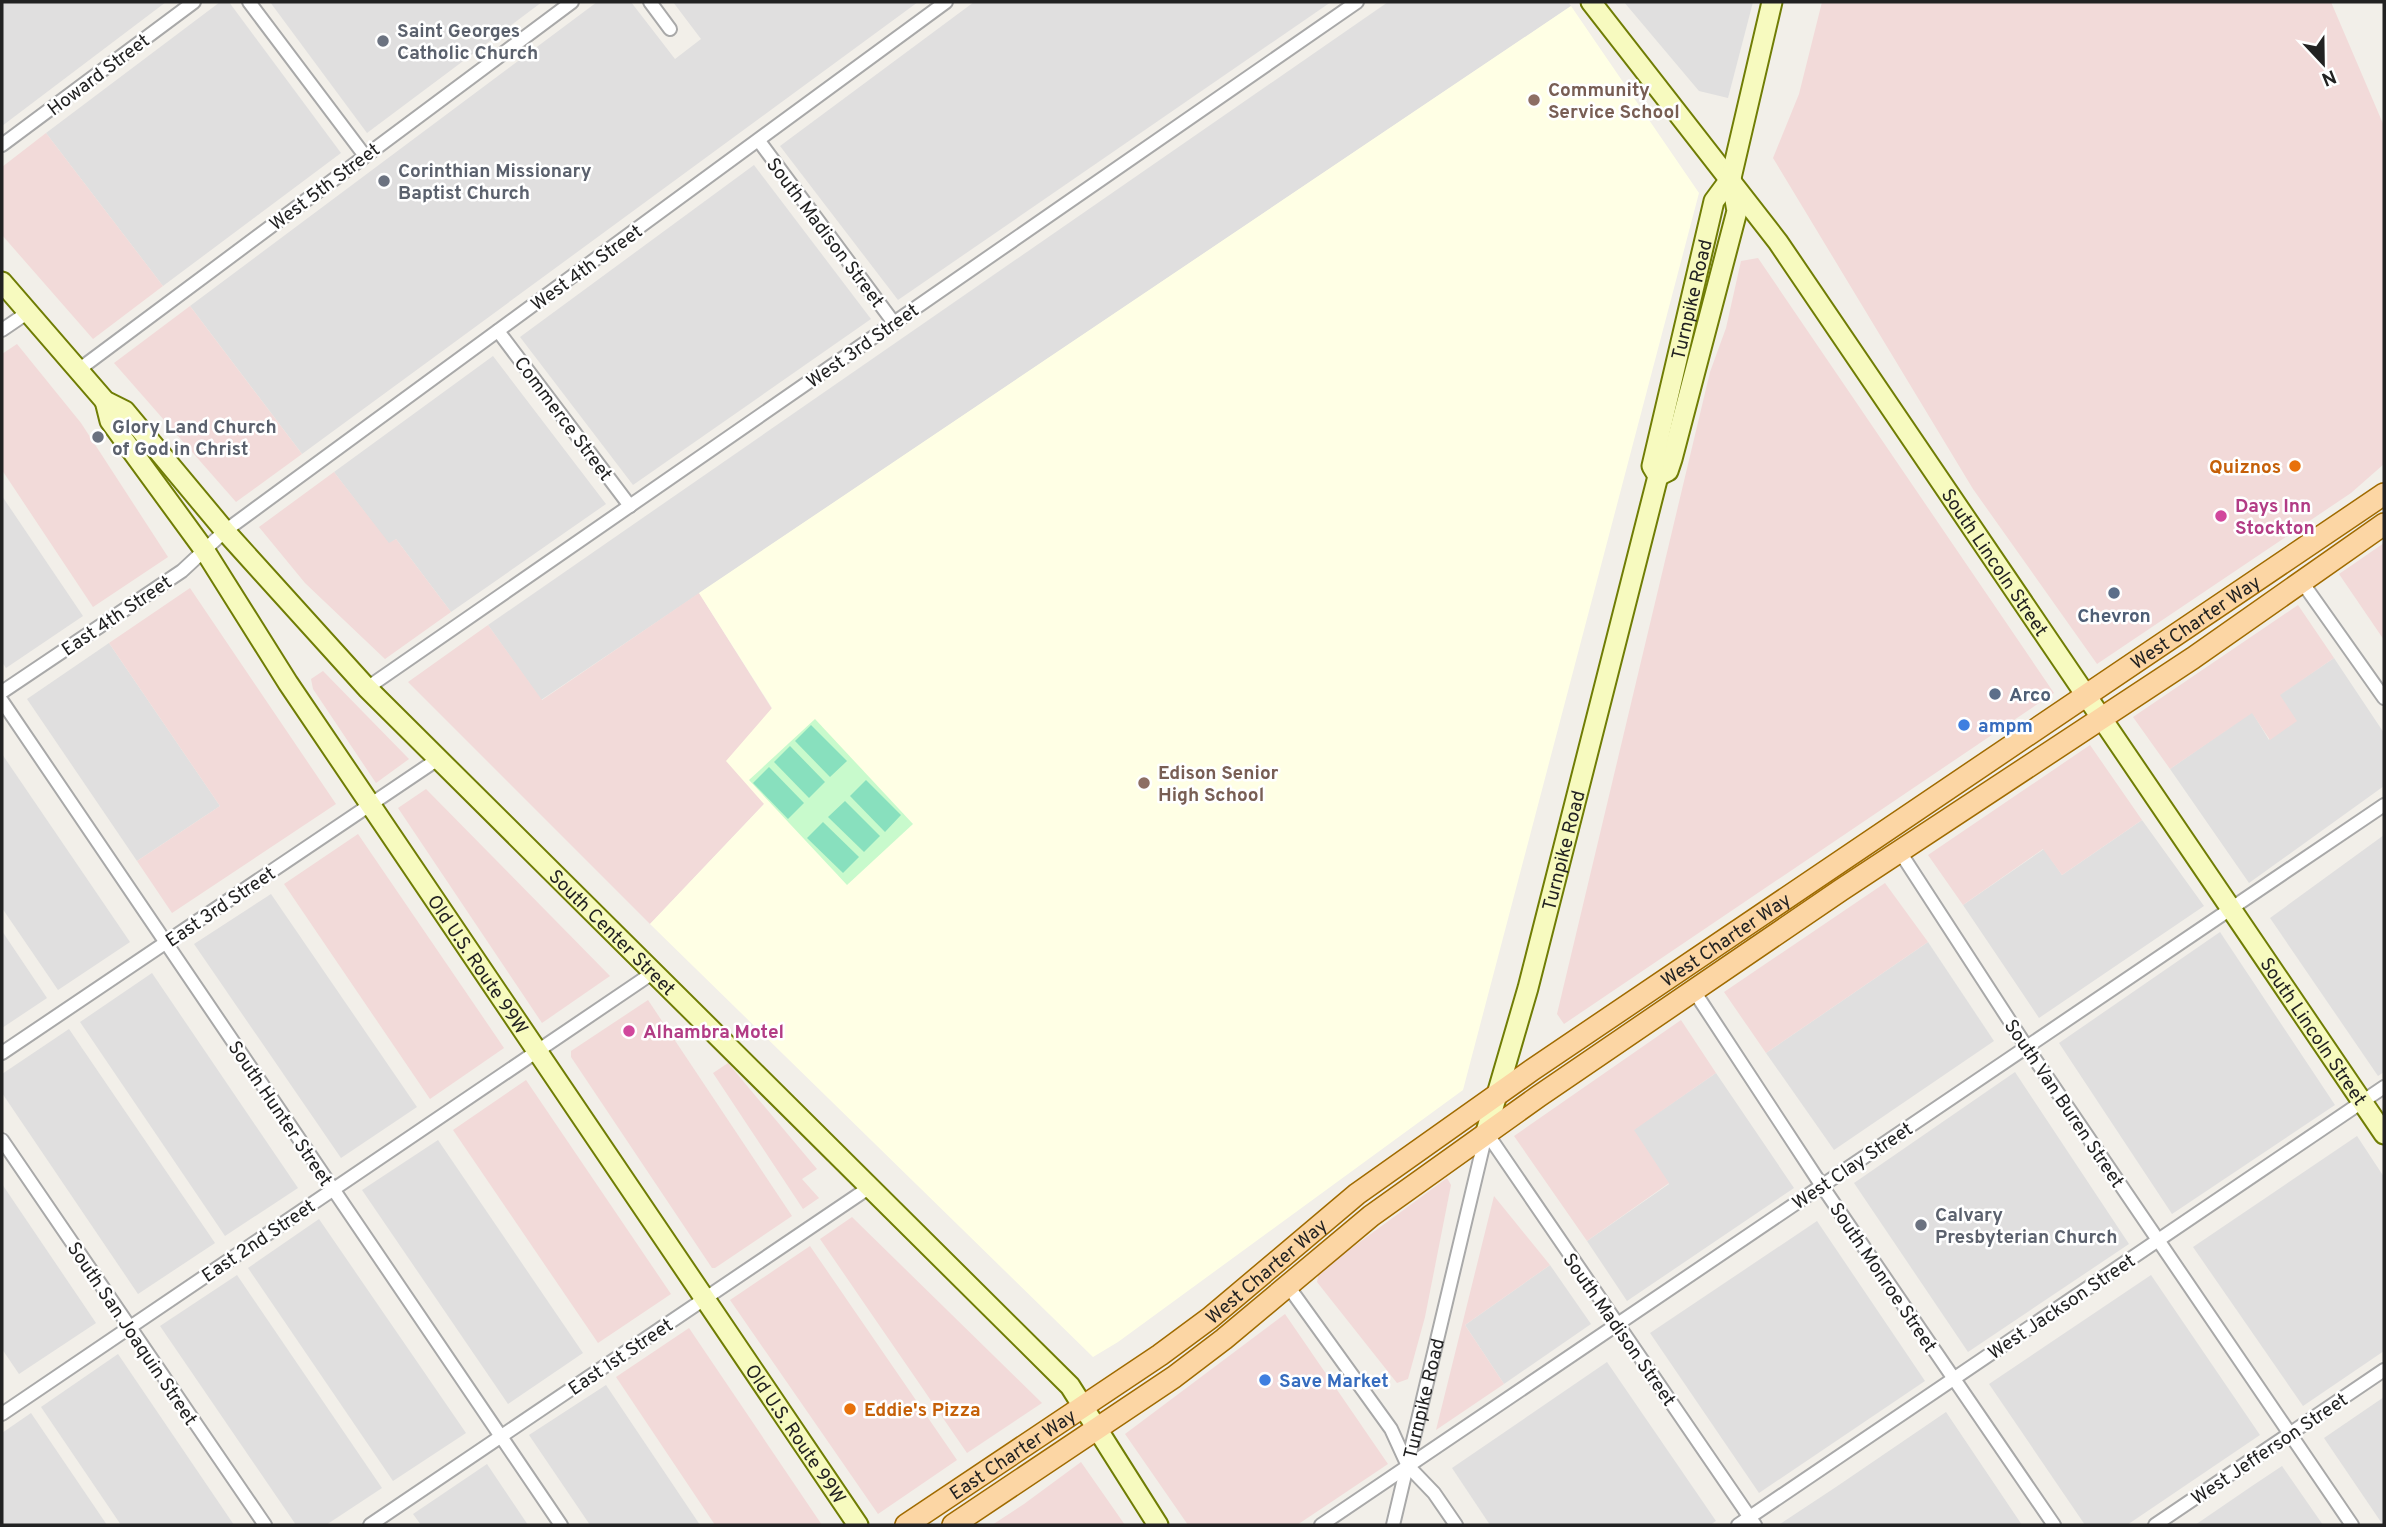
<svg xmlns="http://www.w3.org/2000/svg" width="2386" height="1527" font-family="Overpass,sans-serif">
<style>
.residential{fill:#e0dfdf}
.commercial{fill:#f2dad9}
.education{fill:#ffffe5}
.park{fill:#c8facc}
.pitch{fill:#88e0be}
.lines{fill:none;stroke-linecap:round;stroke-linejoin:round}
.street-casing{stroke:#a9a9a9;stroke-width:16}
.secondary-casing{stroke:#707d05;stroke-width:23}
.primary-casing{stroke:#a06b00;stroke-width:24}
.street{stroke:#fff;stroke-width:12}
.secondary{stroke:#f7fabf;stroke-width:19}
.primary{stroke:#fcd6a4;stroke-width:21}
.worship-dot{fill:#6b7280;stroke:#fff;stroke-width:2.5}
.education-dot{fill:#8d6e63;stroke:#fff;stroke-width:2.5}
.food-dot{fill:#e8710a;stroke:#fff;stroke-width:2.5}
.hotel-dot{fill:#d1479c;stroke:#fff;stroke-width:2.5}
.service-dot{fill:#5c6f8a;stroke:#fff;stroke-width:2.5}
.shop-dot{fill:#3f7fe0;stroke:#fff;stroke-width:2.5}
.labels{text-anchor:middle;stroke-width:5;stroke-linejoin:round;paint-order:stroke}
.worship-label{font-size:19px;font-weight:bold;fill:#5b616d;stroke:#fff;text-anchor:start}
.street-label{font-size:19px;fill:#222;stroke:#fff}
.education-label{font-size:19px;font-weight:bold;fill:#785e54;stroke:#fff;text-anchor:start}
.food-label{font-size:19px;font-weight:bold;fill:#c56008;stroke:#fff;text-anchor:end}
.hotel-label{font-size:19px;font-weight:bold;fill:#b23c85;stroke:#fff;text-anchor:start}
.service-label{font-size:19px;font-weight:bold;fill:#4e5e75;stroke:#fff}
.shop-label{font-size:19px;font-weight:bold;fill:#366cbe;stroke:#fff;text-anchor:start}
</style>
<rect width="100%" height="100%" fill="#f2efe9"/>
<g class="residential">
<path d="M 2,2 L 166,2 L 2,126 Z"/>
<path d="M 220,2 L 229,2 L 341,153 L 163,286 L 46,133 Z"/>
<path d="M 270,2 L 542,2 L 367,133 Z"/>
<path d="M 597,2 L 631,2 L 675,59 L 701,39 L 673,2 L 918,2 L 302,454 L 190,306 Z"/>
<path d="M 974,2 L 1331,2 L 898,300 L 780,146 Z"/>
<path d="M 1388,2 L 1568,2 L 1571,6 L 541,700 L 488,625 Z"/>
<path d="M 1624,2 L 1753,2 L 1728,98 L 1699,91 Z"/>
<path d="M 754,165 L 871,319 L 633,485 L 520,337 Z"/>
<path d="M 493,356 L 606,504 L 451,612 L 396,539 L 389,544 L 334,472 Z"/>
<path d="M 2,496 L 83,616 L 6,668 L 2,662 Z"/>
<path d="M 109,643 L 220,806 L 137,861 L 27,699 Z"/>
<path d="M 2334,658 L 2384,733 L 2384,786 L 2249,883 L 2170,769 L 2252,712 L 2269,740 L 2279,695 Z"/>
<path d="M 2,754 L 130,942 L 58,990 L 2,908 Z"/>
<path d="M 2142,820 L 2204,906 L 2039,1018 L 1963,905 L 2044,849 L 2062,875 Z"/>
<path d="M 2384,835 L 2384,1072 L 2378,1076 L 2270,918 Z"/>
<path d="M 271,894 L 417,1107 L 341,1158 L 194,944 Z"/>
<path d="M 2,931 L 47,998 L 2,1028 Z"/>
<path d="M 2220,932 L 2335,1105 L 2172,1214 L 2059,1043 Z"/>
<path d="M 1928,942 L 1994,1041 L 1834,1150 L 1766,1053 Z"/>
<path d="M 152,973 L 298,1188 L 225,1236 L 80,1022 Z"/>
<path d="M 69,1029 L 215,1243 L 138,1294 L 2,1093 L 2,1074 Z"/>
<path d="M 2015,1072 L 2129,1244 L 1968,1352 L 1854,1183 Z"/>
<path d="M 1716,1073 L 1794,1188 L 1627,1301 L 1587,1241 L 1669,1184 L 1633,1130 Z"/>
<path d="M 2357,1136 L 2384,1177 L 2384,1351 L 2303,1406 L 2193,1247 Z"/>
<path d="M 438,1140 L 583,1353 L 508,1404 L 362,1190 Z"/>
<path d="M 2,1184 L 96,1323 L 19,1374 L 2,1349 Z"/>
<path d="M 319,1219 L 466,1433 L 393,1481 L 248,1268 Z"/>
<path d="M 1817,1221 L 1925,1381 L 1759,1493 L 1650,1333 Z"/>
<path d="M 1550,1265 L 1591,1324 L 1504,1384 L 1465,1325 Z"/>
<path d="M 237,1275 L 382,1488 L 326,1525 L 296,1525 L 160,1326 Z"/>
<path d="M 2151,1275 L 2260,1435 L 2127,1525 L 2085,1525 L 1989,1384 Z"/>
<path d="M 118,1354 L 234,1525 L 121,1525 L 41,1407 Z"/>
<path d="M 1607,1362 L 1716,1521 L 1710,1525 L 1490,1525 L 1452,1468 Z"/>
<path d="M 606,1385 L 700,1525 L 590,1525 L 529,1435 Z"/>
<path d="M 2384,1397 L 2384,1525 L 2383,1525 L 2324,1438 Z"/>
<path d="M 1946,1412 L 2022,1525 L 1780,1524 L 1836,1487 Z"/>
<path d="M 31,1413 L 107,1525 L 2,1525 L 2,1433 Z"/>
<path d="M 487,1464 L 528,1525 L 421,1525 L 413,1514 Z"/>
<path d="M 2282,1466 L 2323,1525 L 2195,1525 L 2252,1486 Z"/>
</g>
<g class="commercial">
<path d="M 1822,2 L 2331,2 L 2384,126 L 2384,464 L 2351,493 L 2097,664 L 1973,489 L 1773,158 L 1799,94 Z"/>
<path d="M 46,133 L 163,286 L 93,339 L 2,235 L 2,167 Z"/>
<path d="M 1758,258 L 2054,693 L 1564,1024 L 1557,1014 L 1710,372 L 1726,328 L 1741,261 Z"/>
<path d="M 190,306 L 302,454 L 236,502 L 114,363 Z"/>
<path d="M 17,344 L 81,423 L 168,557 L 93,607 L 2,470 L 2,354 Z"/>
<path d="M 334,472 L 389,543 L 396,539 L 451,612 L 385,659 L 305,583 L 259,527 Z"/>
<path d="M 2384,543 L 2384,640 L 2339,574 Z"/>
<path d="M 190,588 L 336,804 L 172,913 L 137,861 L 220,806 L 109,643 Z"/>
<path d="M 699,593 L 772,709 L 764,804 L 650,924 L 408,682 L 488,625 L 542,700 Z"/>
<path d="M 2298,605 L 2334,658 L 2280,695 L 2297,721 L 2270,740 L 2252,713 L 2170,769 L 2133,717 Z"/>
<path d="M 323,671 L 409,759 L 376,783 L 313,689 L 311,679 Z"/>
<path d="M 2090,745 L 2142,820 L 2062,875 L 2043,849 L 1963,905 L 1928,855 Z"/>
<path d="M 426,789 L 610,976 L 542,1023 L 398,808 Z"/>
<path d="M 358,834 L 504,1048 L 430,1099 L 284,884 Z"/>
<path d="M 1885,883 L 1928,942 L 1766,1053 L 1724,992 Z"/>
<path d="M 648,1000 L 792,1216 L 715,1268 L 712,1268 L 571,1057 L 571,1051 Z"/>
<path d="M 1681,1020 L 1716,1073 L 1634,1130 L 1669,1183 L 1587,1241 L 1514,1136 Z"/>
<path d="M 728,1063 L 817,1169 L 802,1179 L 819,1198 L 803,1209 L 713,1073 Z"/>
<path d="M 526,1080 L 671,1294 L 598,1343 L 453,1130 Z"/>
<path d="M 1447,1178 L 1451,1185 L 1425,1317 L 1408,1379 L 1397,1383 L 1317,1282 L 1319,1272 Z"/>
<path d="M 1494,1196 L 1550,1265 L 1465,1325 L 1504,1384 L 1436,1430 Z"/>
<path d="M 852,1217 L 1042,1403 L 967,1453 L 820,1239 Z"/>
<path d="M 810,1246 L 957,1460 L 878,1514 L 730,1300 Z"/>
<path d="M 1285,1314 L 1388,1464 L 1297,1525 L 1188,1525 L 1125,1434 Z"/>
<path d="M 689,1328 L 822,1525 L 715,1525 L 616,1377 Z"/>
<path d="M 1081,1462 L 1125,1525 L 992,1525 L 1024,1504 Z"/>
</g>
<path class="education" d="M 1571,6 L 1699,193 L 1463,1090 L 1118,1342 L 1093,1357 L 650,924 L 764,804 L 726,761 L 772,708 L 699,593 Z"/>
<path class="park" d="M 815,719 L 913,824 L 847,885 L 749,780 Z"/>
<g class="pitch">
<path d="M 811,725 L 847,761 L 830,777 L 795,741 Z"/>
<path d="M 790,746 L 825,782 L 809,798 L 774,762 Z"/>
<path d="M 769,767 L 804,803 L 788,819 L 753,783 Z"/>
<path d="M 866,780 L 901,815 L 885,832 L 850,796 Z"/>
<path d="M 845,801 L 880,836 L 864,852 L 828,817 Z"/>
<path d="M 823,822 L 859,857 L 843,873 L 807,838 Z"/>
</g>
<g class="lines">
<defs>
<g id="street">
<path d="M 249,2 L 365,156"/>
<path d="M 650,2 L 670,29"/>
<path d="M 759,141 L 894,323"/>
<path d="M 2,145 L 194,2"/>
<path d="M 2,330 L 27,313"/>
<path d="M 498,331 L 630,506"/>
<path d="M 77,371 L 572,2"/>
<path d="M 2302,582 L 2384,698"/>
<path d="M 367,688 L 1357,2"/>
<path d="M 2,692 L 182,571 L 225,531 L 946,2"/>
<path d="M 2,701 L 561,1525"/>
<path d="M 1900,852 L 2026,1046 L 2352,1525"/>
<path d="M 1694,991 L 1822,1186 L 2054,1525"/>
<path d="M 2,1053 L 438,759"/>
<path d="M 1486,1132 L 1755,1525"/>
<path d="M 2,1140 L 265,1525"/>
<path d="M 1288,1286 L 1391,1429 L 1408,1466 L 1434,1493 L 1456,1525"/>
<path d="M 2,1414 L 654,972"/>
<path d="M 370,1525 L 870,1187"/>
<path d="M 1321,1525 L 2384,805"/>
<path id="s1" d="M 1393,1525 L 1486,1134"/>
<path d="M 1738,1525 L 2384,1087"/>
<path d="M 2155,1525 L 2384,1370"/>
</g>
<g id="secondary">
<path id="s2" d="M 1591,2 L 1778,242 L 2384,1134"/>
<path id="s3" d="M 2,282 L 105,401 L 125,411 L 225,531 L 367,688 L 1070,1386 L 1158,1525"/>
<path id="s4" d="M 105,401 L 110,421 L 205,551 L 288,683 L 858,1525"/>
<path d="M 1658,476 L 1668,471 L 1672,459 L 1737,211 L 1731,178 L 1772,2"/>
<path id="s5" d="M 1486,1132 L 1528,988 L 1658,476 L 1652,466 L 1714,201 L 1731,178"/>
</g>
<g id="primary">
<path id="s6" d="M 906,1525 L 1160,1355 L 1210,1318 L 1357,1194 L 1532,1070 L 2384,494"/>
<path d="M 953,1525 L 1174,1377 L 1224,1339 L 1371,1216 L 1539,1096 L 1841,890 L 2193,658 L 2384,524"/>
</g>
</defs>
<use href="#street" class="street-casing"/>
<use href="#secondary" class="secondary-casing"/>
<use href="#primary" class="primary-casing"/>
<use href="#street" class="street"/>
<use href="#secondary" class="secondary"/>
<use href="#primary" class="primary"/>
</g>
<g class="worship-dot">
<circle cx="383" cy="41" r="7"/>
<circle cx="384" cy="181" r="7"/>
<circle cx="98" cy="437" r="7"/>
<circle cx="1921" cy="1225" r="7"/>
</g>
<g class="education-dot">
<circle cx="1534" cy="100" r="7"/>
<circle cx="1144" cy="783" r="7"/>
</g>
<g class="food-dot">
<circle cx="2295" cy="466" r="7"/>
<circle cx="850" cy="1409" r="7"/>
</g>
<g class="hotel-dot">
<circle cx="2221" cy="516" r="7"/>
<circle cx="629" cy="1031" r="7"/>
</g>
<g class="service-dot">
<circle cx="2114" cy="593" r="7"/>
<circle cx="1995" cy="694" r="7"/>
</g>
<g class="shop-dot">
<circle cx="1964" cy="725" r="7"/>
<circle cx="1265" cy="1380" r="7"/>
</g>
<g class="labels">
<g class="worship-label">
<text x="397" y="37">Saint Georges<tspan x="397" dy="22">Catholic Church</tspan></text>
<text x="398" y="177">Corinthian Missionary<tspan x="398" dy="22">Baptist Church</tspan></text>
<text x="112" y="433">Glory Land Church<tspan x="112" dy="22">of God in Christ</tspan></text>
<text x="1935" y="1221">Calvary<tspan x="1935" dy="22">Presbyterian Church</tspan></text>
</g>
<g class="street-label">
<text transform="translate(98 74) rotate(-37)" y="7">Howard Street</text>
<text transform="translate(324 186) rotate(-37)" y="7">West 5th Street</text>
<text transform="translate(826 232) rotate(53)" y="7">South Madison Street</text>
<text transform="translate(586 267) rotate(-36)" y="7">West 4th Street</text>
<text dy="7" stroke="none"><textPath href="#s5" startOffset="861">Turnpike Road</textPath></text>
<text transform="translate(862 345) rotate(-35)" y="7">West 3rd Street</text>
<text transform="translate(564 418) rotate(53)" y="7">Commerce Street</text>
<text dy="7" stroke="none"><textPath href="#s2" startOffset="691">South Lincoln Street</textPath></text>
<text transform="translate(116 615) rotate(-34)" y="7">East 4th Street</text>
<text dy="7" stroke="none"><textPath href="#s6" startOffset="1575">West Charter Way</textPath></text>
<text dy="7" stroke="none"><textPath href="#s5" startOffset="292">Turnpike Road</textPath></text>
<text transform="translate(220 906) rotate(-34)" y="7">East 3rd Street</text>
<text dy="7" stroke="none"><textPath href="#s3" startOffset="894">South Center Street</textPath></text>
<text dy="7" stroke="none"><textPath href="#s6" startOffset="1008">West Charter Way</textPath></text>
<text dy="7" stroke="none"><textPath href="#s4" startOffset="677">Old U.S. Route 99W</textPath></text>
<text dy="7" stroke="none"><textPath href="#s2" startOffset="1258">South Lincoln Street</textPath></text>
<text transform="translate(2065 1103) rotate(56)" y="7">South Van Buren Street</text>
<text transform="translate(281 1113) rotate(56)" y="7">South Hunter Street</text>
<text transform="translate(1852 1165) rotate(-34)" y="7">West Clay Street</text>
<text transform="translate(258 1240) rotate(-34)" y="7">East 2nd Street</text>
<text dy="7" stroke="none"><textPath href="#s6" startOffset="441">West Charter Way</textPath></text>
<text transform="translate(1884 1277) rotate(56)" y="7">South Monroe Street</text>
<text transform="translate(2061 1306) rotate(-34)" y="7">West Jackson Street</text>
<text transform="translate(1620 1329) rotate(55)" y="7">South Madison Street</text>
<text transform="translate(133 1333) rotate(56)" y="7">South San Joaquin Street</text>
<text transform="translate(620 1356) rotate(-34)" y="7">East 1st Street</text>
<text dy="7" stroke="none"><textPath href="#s1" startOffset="130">Turnpike Road</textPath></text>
<text dy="7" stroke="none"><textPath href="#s4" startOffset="1244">Old U.S. Route 99W</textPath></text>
<text transform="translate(2269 1448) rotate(-34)" y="7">West Jefferson Street</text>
<text dy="7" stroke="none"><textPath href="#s6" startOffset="128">East Charter Way</textPath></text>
</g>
<g class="education-label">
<text x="1548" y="96">Community<tspan x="1548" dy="22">Service School</tspan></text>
<text x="1158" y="779">Edison Senior<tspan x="1158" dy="22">High School</tspan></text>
</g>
<g class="food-label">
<text x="2281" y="473">Quiznos</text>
<text x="864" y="1416" text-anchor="start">Eddie's Pizza</text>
</g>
<g class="hotel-label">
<text x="2235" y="512">Days Inn<tspan x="2235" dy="22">Stockton</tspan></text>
<text x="643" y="1038">Alhambra Motel</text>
</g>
<g class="service-label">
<text x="2114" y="622">Chevron</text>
<text x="2009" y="701" text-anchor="start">Arco</text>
</g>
<g class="shop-label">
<text x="1978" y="732">ampm</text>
<text x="1279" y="1387">Save Market</text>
</g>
</g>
<rect width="2386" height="1527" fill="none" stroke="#222222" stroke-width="7"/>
<g transform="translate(2323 63) rotate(158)" stroke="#ffffff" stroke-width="5" paint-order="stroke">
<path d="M0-5L12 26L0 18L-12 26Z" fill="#222222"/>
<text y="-10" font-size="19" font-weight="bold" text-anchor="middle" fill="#222222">N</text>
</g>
</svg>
